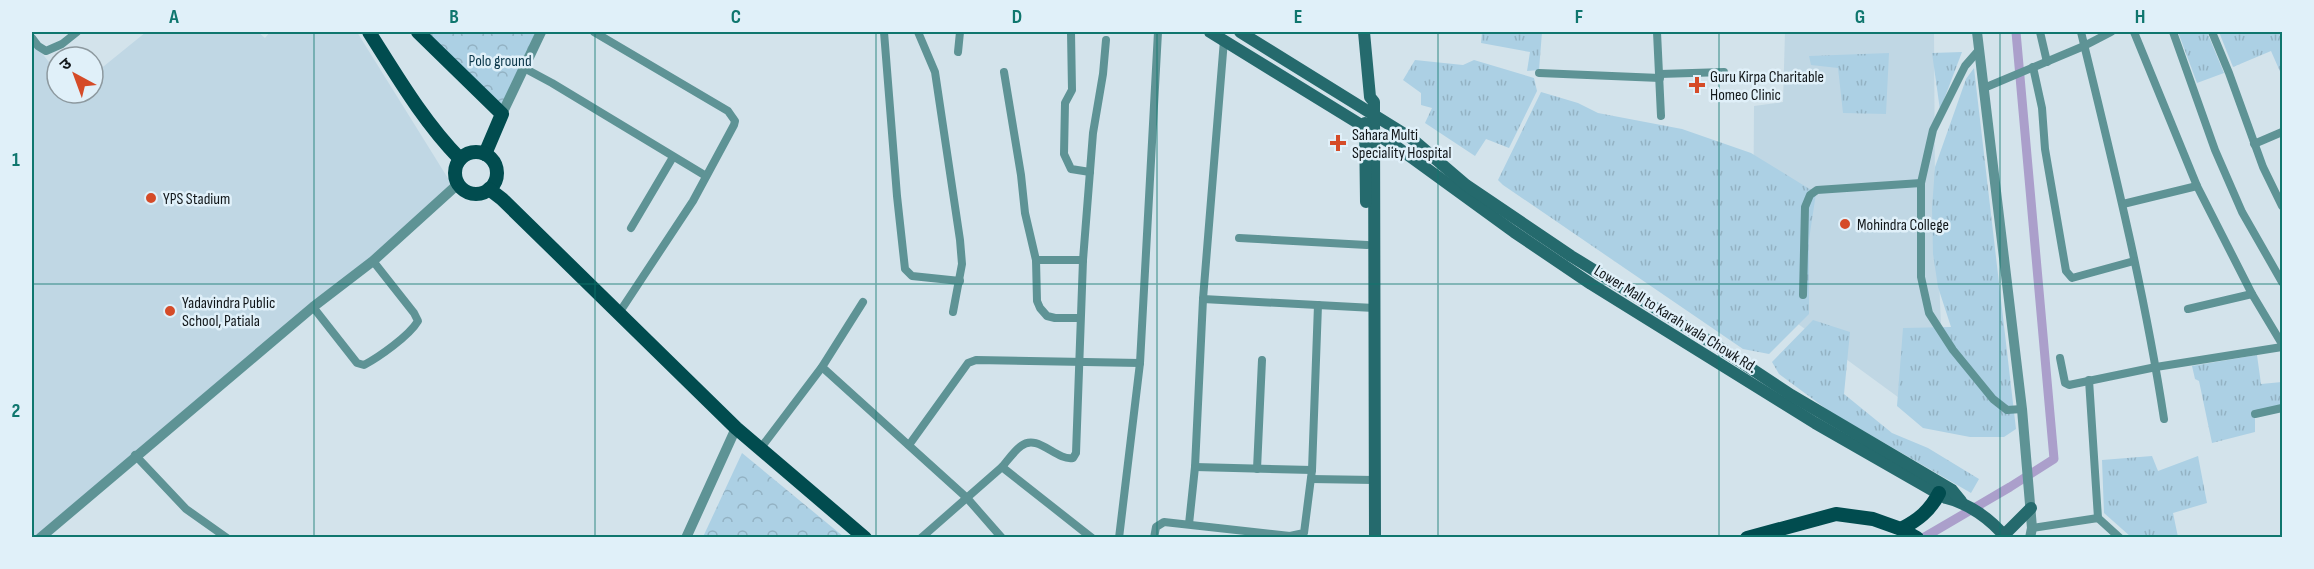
<svg xmlns="http://www.w3.org/2000/svg" width="2314" height="569" font-family="'Sofia Sans Condensed','Noto Sans Devanagari',sans-serif">
<style>
.built{fill:#c0d7e4}
.grass{fill:url(#grass-tufts)}
.park{fill:url(#park-crowns)}
.lines{fill:none;stroke-linecap:round;stroke-linejoin:round}
.canal{stroke:#ab9fcb;stroke-width:9}
.minor{stroke:#5e9395;stroke-width:8}
.tertiary{stroke:#5e9395;stroke-width:10}
.secondary{stroke:#256a6d;stroke-width:12}
.primary{stroke:#014c4f;stroke-width:14}
.grid{fill:none;stroke:#0f766e;stroke-width:1.5;stroke-opacity:0.55}
.poi-dot{fill:#d54b28;stroke:#e0f0f9;stroke-width:2}
.labels{text-anchor:middle;stroke-width:5;stroke-linejoin:round;paint-order:stroke}
.park-label{font-size:16px;fill:#0a3649;stroke:#e0f0f9}
.poi-label{font-size:16px;fill:#111619;stroke:#e0f0f9;text-anchor:start}
.street-label{font-size:16px;fill:#111619;stroke:#e0f0f9}
.neatline{fill:none;stroke:#0f766e;stroke-width:2}
.grid-label{font-size:20px;text-anchor:middle;font-weight:bold;fill:#0f766e}
</style>
<defs>
<pattern id="grass-tufts" width="24" height="20" patternUnits="userSpaceOnUse" patternTransform="scale(1.5)"><rect width="24" height="20" fill="#acd0e4"/><path d="M3 7l-1-3M5 7V3M7 7l1-3M15 17l-1-3M17 17v-4M19 17l1-3" fill="none" stroke="#93b2c3"/></pattern>
<pattern id="park-crowns" width="20" height="18" patternUnits="userSpaceOnUse" patternTransform="scale(1.5)"><rect width="20" height="18" fill="#acd0e4"/><path d="M2 6a3 3 0 1 1 6 0M12 15a3 3 0 1 1 6 0" fill="none" stroke="#93b2c3"/></pattern>
</defs>
<rect width="100%" height="100%" fill="#d3e3eb"/>
<g class="built">
<path d="M 146,32 L 258,32 L 265,38 L 270,32 L 357,32 L 454,188 L 41,538 L 32,537 L 32,41 L 57,72 L 57,93 L 93,93 L 93,75 Z"/>
<path d="M 1785,32 L 1934,32 L 1935,191 L 1941,324 L 1917,411 L 1757,294 L 1753,257 L 1754,106 L 1783,102 Z"/>
</g>
<g class="grass">
<path d="M 1482,32 L 1542,32 L 1539,70 L 1527,71 L 1530,52 L 1481,43 Z"/>
<path d="M 2178,32 L 2207,32 L 2224,73 L 2197,83 Z"/>
<path d="M 2219,32 L 2282,32 L 2282,76 L 2271,51 L 2233,67 Z"/>
<path d="M 1962,52 L 1940,110 L 1932,53 Z"/>
<path d="M 1889,53 L 1886,114 L 1843,113 L 1838,68 L 1811,65 L 1809,56 Z"/>
<path d="M 1415,60 L 1463,65 L 1474,60 L 1534,78 L 1537,91 L 1509,148 L 1486,139 L 1475,156 L 1425,123 L 1432,108 L 1421,105 L 1421,93 L 1403,80 Z"/>
<path d="M 1974,68 L 2016,429 L 2004,437 L 1970,437 L 1923,428 L 1897,406 L 1903,328 L 1951,327 L 1938,287 L 1933,254 L 1932,208 L 1935,167 L 1966,79 Z"/>
<path d="M 1541,92 L 1578,103 L 1598,113 L 1682,129 L 1751,153 L 1816,193 L 1809,240 L 1809,314 L 1769,354 L 1743,349 L 1503,185 L 1498,180 Z"/>
<path d="M 1813,320 L 1850,332 L 1844,394 L 1892,433 L 1928,448 L 1979,479 L 1971,493 L 1829,411 L 1779,374 L 1772,362 Z"/>
<path d="M 2257,355 L 2261,384 L 2282,382 L 2282,406 L 2255,412 L 2255,432 L 2212,443 L 2199,381 L 2195,379 L 2192,366 Z"/>
<path d="M 2152,456 L 2158,471 L 2198,456 L 2207,503 L 2173,513 L 2178,537 L 2131,537 L 2104,513 L 2102,460 Z"/>
</g>
<g class="park">
<path d="M 420,32 L 545,32 L 505,110 Z"/>
<path d="M 742,453 L 844,537 L 703,537 Z"/>
</g>
<g class="lines">
<path class="canal" d="M 1923,538 L 2010,487 L 2054,459 L 2016,32"/>
<g class="minor">
<path d="M 594,32 L 728,111 L 735,121 L 734,125 L 693,201 L 619,313"/>
<path d="M 884,32 L 897,196 L 905,269 L 912,276 L 960,281"/>
<path d="M 918,32 L 935,72 L 960,240 L 962,264 L 953,312"/>
<path d="M 1071,32 L 1072,90 L 1065,103 L 1064,154 L 1071,169 L 1090,172"/>
<path d="M 1657,32 L 1661,116"/>
<path d="M 2040,32 L 2047,62"/>
<path d="M 2081,32 C 2112,160 2144,288 2164,419"/>
<path d="M 2134,32 L 2197,186 L 2252,294 L 2188,309"/>
<path d="M 2173,32 L 2215,150 L 2242,212 L 2282,282"/>
<path d="M 2212,32 L 2229,73 L 2263,167 L 2282,206"/>
<path d="M 32,38 L 38,46 L 46,51 L 62,44 L 77,32"/>
<path d="M 1979,50 L 1965,66 L 1933,130 L 1921,183 L 1921,277 L 1929,313 L 1953,350 L 1993,399 L 2007,410 L 2022,409"/>
<path d="M 958,52 L 960,32"/>
<path d="M 2033,67 L 2042,108 L 2045,149 L 2066,271 L 2072,278 L 2134,261"/>
<path d="M 524,68 L 552,83 L 706,176"/>
<path d="M 1004,72 L 1021,175 L 1025,213 L 1036,260 L 1037,301 L 1040,308 L 1047,316 L 1055,318 L 1080,318"/>
<path d="M 1539,73 L 1660,78"/>
<path d="M 1660,74 L 1724,72"/>
<path d="M 1984,88 L 2084,46 L 2111,32"/>
<path d="M 2254,144 L 2282,132"/>
<path d="M 2123,204 L 2197,186"/>
<path d="M 631,228 L 673,157"/>
<path d="M 1239,238 L 1367,245"/>
<path d="M 1036,260 L 1083,260"/>
<path d="M 2252,294 L 2282,344"/>
<path d="M 1803,295 L 1805,207 L 1810,195 L 1817,190 L 1921,183"/>
<path d="M 1203,299 L 1374,308"/>
<path d="M 313,307 L 357,363 L 364,365 C 379,357 409,336 418,321 L 414,313 L 373,261"/>
<path d="M 2060,358 L 2065,383 L 2069,385 L 2156,367 L 2282,347"/>
<path d="M 822,367 L 967,498 L 1002,538"/>
<path d="M 2089,380 L 2098,518"/>
<path d="M 2255,414 L 2282,408"/>
<path d="M 909,445 L 968,363 L 976,360 L 1140,363"/>
<path d="M 760,449 L 822,367 L 863,302"/>
<path d="M 135,455 L 186,509 L 227,538"/>
<path d="M 1002,467 C 1008,460 1014,451 1021,446 C 1038,433 1056,461 1073,458 L 1076,453 L 1083,260 L 1093,133 L 1103,74 L 1106,40"/>
<path d="M 1195,467 L 1312,470"/>
<path d="M 1257,469 L 1262,360"/>
<path d="M 1311,479 L 1374,480"/>
<path d="M 1189,524 L 1195,467 L 1203,299 L 1224,40"/>
<path d="M 2032,528 L 2098,518 L 2120,538"/>
<path d="M 921,538 L 1002,467 L 1092,538"/>
<path d="M 1119,538 L 1140,363 L 1158,32"/>
<path d="M 1154,538 L 1156,527 L 1164,522 L 1290,536 L 1304,533 L 1312,470 L 1318,305"/>
</g>
<g class="tertiary">
<path d="M 1977,32 L 2022,409 L 2032,528 L 2030,538"/>
<path d="M 502,114 L 541,32"/>
<path d="M 40,538 L 313,307 L 373,261 L 458,184"/>
<path d="M 686,538 L 736,428"/>
</g>
<g class="secondary">
<path d="M 1210,32 L 1397,147 L 1514,232 L 1591,284 L 1815,423 L 1946,498 C 1968,503 1991,519 2006,538"/>
<path d="M 1240,32 L 1411,138 L 1466,185 L 1571,256 L 1717,346 L 1791,395 L 1952,490 L 1961,501"/>
<path d="M 1364,32 L 1370,97 L 1374,102 L 1374,115 L 1375,538"/>
<path d="M 1365,123 L 1366,202"/>
<path d="M 2004,535 L 2031,508"/>
</g>
<g class="primary">
<path d="M 369,32 C 397,76 423,121 460,159"/>
<path d="M 418,32 L 502,114 L 485,154"/>
<circle cx="476" cy="173" r="21"/>
<path d="M 489,189 L 502,199 L 736,428 L 865,538"/>
<path d="M 1901,529 C 1918,520 1930,511 1939,493"/>
<path d="M 1747,538 L 1836,514 L 1873,519 L 1901,529 L 1917,538"/>
</g>
</g>
<path class="grid" d="M 314,32 L 314,538M 595,32 L 595,538M 876,32 L 876,538M 1157,32 L 1157,538M 1438,32 L 1438,538M 1719,32 L 1719,538M 2000,32 L 2000,538M 32,284 L 2282,284"/>
<g class="poi-dot">
<path d="M1694 76h6v6h6v6h-6v6h-6v-6h-6v-6h6z"/>
<path d="M1335 134h6v6h6v6h-6v6h-6v-6h-6v-6h6z"/>
<circle cx="151" cy="198" r="6"/>
<circle cx="1845" cy="224" r="6"/>
<circle cx="170" cy="311" r="6"/>
</g>
<g class="labels">
<g class="park-label">
<text x="500" y="66">Polo ground</text>
</g>
<g class="poi-label">
<text x="1710" y="82">Guru Kirpa Charitable<tspan x="1710" dy="18">Homeo Clinic</tspan></text>
<text x="1352" y="140">Sahara Multi<tspan x="1352" dy="18">Speciality Hospital</tspan></text>
<text x="163" y="204">YPS Stadium</text>
<text x="1857" y="230">Mohindra College</text>
<text x="182" y="308">Yadavindra Public<tspan x="182" dy="18">School, Patiala</tspan></text>
</g>
<g class="street-label">
<text transform="translate(1676 318) rotate(32)" y="6">Lower Mall to Karah wala Chowk Rd.</text>
</g>
</g>
<rect width="2314" height="569" fill="none" stroke="#e0f0f9" stroke-width="66"/>
<g transform="translate(75 75) rotate(319)"><circle r="28" fill="#e0f0f9" stroke="#8d999f" stroke-width="1.5"/>
<path d="M0-4.5L10 22L0 15L-10 22Z" fill="#d54b28"/>
<text y="-9" font-size="16" font-weight="bold" text-anchor="middle" fill="#111619">उ</text>
</g>
<rect x="33" y="33" width="2248" height="503" class="neatline"/>
<g class="grid-label">
<text x="174" y="23">A</text>
<text x="454" y="23">B</text>
<text x="736" y="23">C</text>
<text x="1017" y="23">D</text>
<text x="1298" y="23">E</text>
<text x="1579" y="23">F</text>
<text x="1860" y="23">G</text>
<text x="2140" y="23">H</text>
<text x="16" y="166">1</text>
<text x="16" y="417">2</text>
</g>
</svg>
